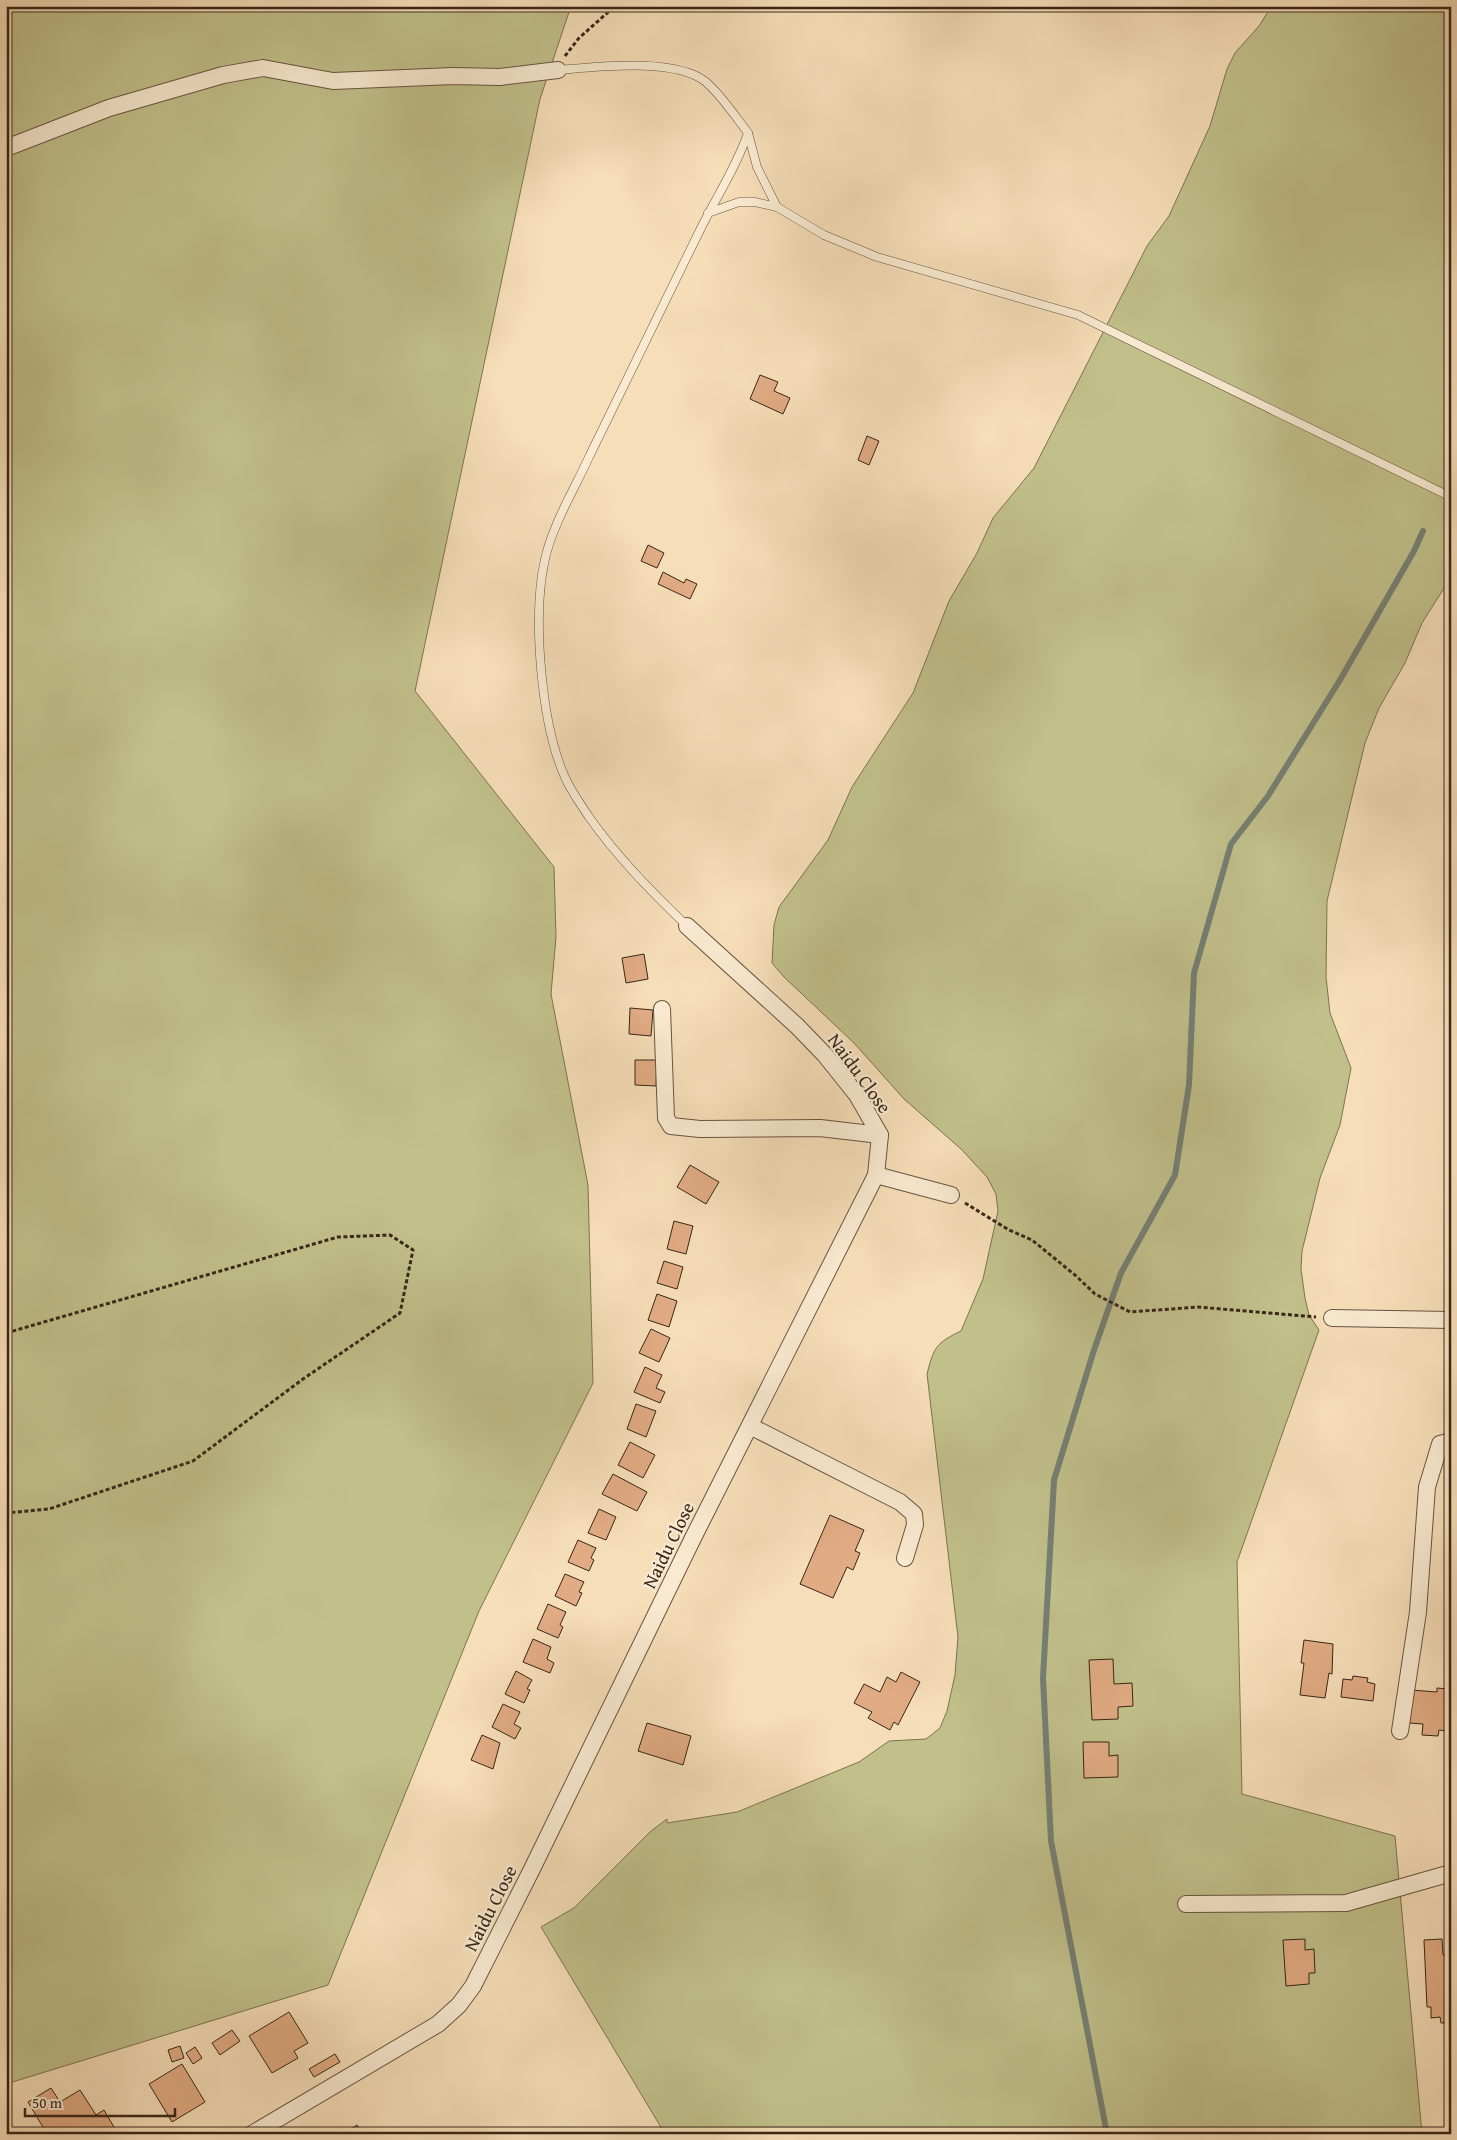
<svg xmlns="http://www.w3.org/2000/svg" width="1457" height="2140" font-family="'Gentium Book Plus',serif">
<style>
.green{fill:#c1c08b;stroke:#7c7352}
.lines{fill:none;stroke-linecap:round;stroke-linejoin:round}
.stream{stroke:#758074;stroke-width:6}
.building{fill:#e1ab83;stroke:#382618}
.service-casing{stroke:#685440;stroke-width:9}
.minor-casing{stroke:#685440;stroke-width:18}
.path{stroke:#382618;stroke-width:3;stroke-dasharray:4 2.5;stroke-linecap:butt}
.service{stroke:#f9ead1;stroke-width:8}
.minor{stroke:#f9ead1;stroke-width:16}
.labels{text-anchor:middle;stroke-width:4.5;stroke-linejoin:round;paint-order:stroke}
.street-label{font-size:19px;fill:#382618;stroke:#f9ead1}
</style>
<rect width="100%" height="100%" fill="#f6deb8"/>
<filter id="stains"><feTurbulence type="fractalNoise" baseFrequency=".004" numOctaves="4"/><feColorMatrix values="0 0 0 0 .2 0 0 0 0 .09 0 0 0 0 .02 0 0 0 .5 -.17"/></filter>
<radialGradient id="worn" r=".72"><stop offset=".6" stop-color="#630" stop-opacity="0"/><stop offset="1" stop-color="#630" stop-opacity=".3"/></radialGradient>
<g class="green">
<path d="M 6,6 L 571,6 L 540,99 L 415,691 L 554,867 L 556,937 L 551,994 L 588,1185 L 593,1383 L 479,1611 L 328,1985 L 6,2084 Z"/>
<path d="M 1282,6 L 1395,7 L 1451,11 L 1451,577 L 1422,623 L 1405,663 L 1379,708 L 1365,743 L 1327,901 L 1326,977 L 1330,1013 L 1351,1068 L 1340,1125 L 1320,1178 L 1302,1251 L 1301,1269 L 1305,1298 L 1309,1315 L 1319,1330 L 1237,1562 L 1242,1794 L 1395,1836 L 1422,2134 L 665,2134 L 541,1927 L 574,1908 L 651,1831 L 667,1819 L 667,1823 L 737,1812 L 859,1762 L 889,1741 L 926,1739 L 940,1728 L 947,1711 L 955,1675 L 958,1637 L 927,1374 C 934,1347 936,1343 961,1331 L 983,1279 L 998,1211 L 996,1194 L 987,1177 L 961,1149 L 904,1099 L 854,1043 L 784,977 L 772,963 L 774,925 L 779,907 L 828,840 L 852,787 L 913,693 L 949,601 L 977,553 L 993,518 L 1034,468 L 1147,246 L 1169,216 L 1210,126 L 1227,69 L 1235,53 L 1259,26 L 1269,10 Z"/>
</g>
<g class="lines">
<path class="stream" d="M 1107,2134 L 1051,1841 L 1043,1678 L 1054,1480 L 1094,1350 L 1121,1273 L 1175,1175 L 1189,1085 L 1194,973 L 1231,844 L 1268,796 L 1340,680 L 1414,551 L 1423,531"/>
</g>
<g class="building">
<path d="M 760,375 L 778,382 L 774,391 L 790,398 L 783,414 L 750,399 Z"/>
<path d="M 867,436 L 879,441 L 869,465 L 858,460 Z"/>
<path d="M 648,545 L 664,553 L 657,568 L 641,561 Z"/>
<path d="M 663,572 L 684,583 L 686,579 L 697,584 L 690,599 L 658,584 Z"/>
<path d="M 644,954 L 648,979 L 626,983 L 622,958 Z"/>
<path d="M 630,1008 L 653,1010 L 651,1036 L 629,1034 Z"/>
<path d="M 635,1060 L 657,1060 L 656,1086 L 635,1085 Z"/>
<path d="M 690,1165 L 719,1182 L 706,1204 L 677,1187 Z"/>
<path d="M 674,1221 L 693,1226 L 686,1254 L 667,1249 Z"/>
<path d="M 664,1261 L 683,1267 L 677,1289 L 657,1283 Z"/>
<path d="M 657,1294 L 677,1301 L 669,1327 L 648,1320 Z"/>
<path d="M 651,1329 L 670,1338 L 659,1362 L 639,1353 Z"/>
<path d="M 645,1367 L 662,1375 L 656,1388 L 665,1392 L 660,1403 L 634,1392 Z"/>
<path d="M 636,1404 L 656,1411 L 646,1437 L 627,1429 Z"/>
<path d="M 630,1442 L 655,1455 L 643,1478 L 618,1465 Z"/>
<path d="M 613,1474 L 647,1492 L 637,1511 L 602,1494 Z"/>
<path d="M 1451,1479 L 1451,1506 L 1445,1505 Z"/>
<path d="M 599,1509 L 616,1517 L 606,1540 L 588,1533 Z"/>
<path d="M 830,1515 L 864,1530 L 855,1551 L 860,1553 L 853,1570 L 847,1567 L 833,1598 L 800,1584 Z"/>
<path d="M 578,1540 L 596,1548 L 591,1558 L 594,1560 L 589,1571 L 568,1562 Z"/>
<path d="M 565,1574 L 584,1582 L 579,1592 L 582,1593 L 576,1606 L 555,1596 Z"/>
<path d="M 548,1604 L 566,1612 L 560,1625 L 563,1627 L 558,1638 L 537,1629 Z"/>
<path d="M 533,1639 L 551,1647 L 547,1659 L 554,1663 L 550,1673 L 523,1662 Z"/>
<path d="M 1304,1640 L 1333,1644 L 1332,1674 L 1329,1673 L 1325,1698 L 1300,1695 L 1304,1663 L 1301,1663 Z"/>
<path d="M 1113,1659 L 1114,1684 L 1132,1683 L 1133,1706 L 1118,1707 L 1118,1719 L 1092,1720 L 1089,1660 Z"/>
<path d="M 516,1671 L 532,1680 L 527,1689 L 530,1690 L 524,1703 L 505,1694 Z"/>
<path d="M 901,1672 L 920,1682 L 898,1725 L 894,1722 L 890,1730 L 868,1718 L 872,1712 L 854,1703 L 864,1684 L 880,1692 L 887,1677 L 896,1682 Z"/>
<path d="M 1353,1676 L 1368,1678 L 1367,1682 L 1375,1684 L 1373,1701 L 1341,1697 L 1343,1679 L 1352,1680 Z"/>
<path d="M 1437,1688 L 1448,1689 L 1448,1696 L 1451,1696 L 1451,1740 L 1446,1739 L 1447,1731 L 1439,1730 L 1438,1736 L 1422,1735 L 1423,1724 L 1409,1723 L 1411,1690 L 1437,1692 Z"/>
<path d="M 503,1704 L 520,1712 L 514,1724 L 521,1728 L 515,1739 L 492,1727 Z"/>
<path d="M 647,1723 L 691,1736 L 683,1765 L 638,1751 Z"/>
<path d="M 482,1735 L 500,1743 L 493,1769 L 471,1760 Z"/>
<path d="M 1083,1742 L 1109,1742 L 1109,1756 L 1118,1755 L 1118,1777 L 1084,1778 Z"/>
<path d="M 1305,1939 L 1305,1950 L 1314,1949 L 1315,1973 L 1309,1973 L 1309,1984 L 1286,1986 L 1283,1940 Z"/>
<path d="M 1442,1939 L 1443,1955 L 1451,1955 L 1451,2023 L 1441,2023 L 1440,2017 L 1431,2018 L 1431,2007 L 1427,2007 L 1424,1940 Z"/>
<path d="M 289,2012 L 308,2043 L 294,2051 L 298,2058 L 272,2073 L 249,2036 Z"/>
<path d="M 232,2030 L 240,2041 L 220,2055 L 212,2043 Z"/>
<path d="M 180,2046 L 184,2058 L 172,2062 L 168,2050 Z"/>
<path d="M 195,2047 L 202,2058 L 193,2064 L 186,2053 Z"/>
<path d="M 335,2054 L 340,2062 L 314,2077 L 309,2069 Z"/>
<path d="M 182,2064 L 205,2102 L 172,2122 L 149,2084 Z"/>
<path d="M 51,2088 L 60,2102 L 80,2090 L 96,2115 L 104,2110 L 118,2134 L 47,2134 L 28,2102 Z"/>
<path d="M 357,2125 L 362,2134 L 343,2134 Z"/>
<path d="M 1451,2129 L 1451,2134 L 1435,2134 L 1435,2131 Z"/>
</g>
<g class="lines">
<defs>
<g id="service">
<path d="M 558,70 C 596,67 676,57 706,82 C 722,96 735,116 748,133 C 736,168 715,199 699,232 C 662,307 625,382 589,457 C 574,490 553,524 545,559 C 532,615 541,722 564,775 C 570,790 580,803 589,817 C 618,858 651,891 687,926"/>
<path d="M 748,133 L 757,167 L 777,207"/>
<path d="M 708,213 L 739,202 L 755,202 L 777,207 L 824,235 L 877,257 L 1078,315 L 1451,497"/>
</g>
<g id="minor">
<path d="M 6,148 L 109,108 L 223,75 L 263,68 L 333,81 L 453,76 L 500,77 L 558,70"/>
<path d="M 662,1009 L 666,1118 L 671,1126 L 700,1129 L 820,1128 L 880,1135"/>
<path d="M 876,1175 L 951,1195"/>
<path d="M 1332,1318 L 1451,1320"/>
<path d="M 750,1426 L 900,1502 L 914,1514 L 915,1525 L 905,1558"/>
<path d="M 1400,1731 L 1418,1612 L 1427,1487 L 1440,1444 L 1451,1441"/>
<path d="M 1186,1904 L 1346,1903 L 1451,1873"/>
<path d="M 252,2134 L 438,2024 L 459,2005 L 473,1986 L 532,1869 L 693,1538 L 876,1175 L 880,1135 L 857,1095 L 825,1055 L 797,1026 L 687,926"/>
</g>
</defs>
<use href="#service" class="service-casing"/>
<use href="#minor" class="minor-casing"/>
<g class="path">
<path d="M 565,56 L 579,38 L 615,6"/>
<path d="M 965,1203 L 1009,1230 L 1032,1240 L 1075,1275 L 1095,1294 L 1130,1312 L 1198,1307 L 1316,1317"/>
<path d="M 6,1333 L 338,1237 L 390,1235 L 413,1250 L 400,1313 L 303,1379 L 193,1461 L 49,1509 L 6,1513"/>
</g>
<use href="#service" class="service"/>
<use href="#minor" class="minor"/>
</g>
<g class="labels">
<g class="street-label">
<text transform="translate(860 1073) rotate(54)" y="7">Naidu Close</text>
<text transform="translate(668 1545) rotate(-64)" y="7">Naidu Close</text>
<text transform="translate(490 1908) rotate(-63)" y="7">Naidu Close</text>
</g>
</g>
<rect width="1457" height="2140" fill="none" stroke="#f6deb8" stroke-width="25"/>
<rect x="8" y="8" width="1442" height="2125" fill="none" stroke="#382618" stroke-width="2.5"/>
<rect x="12" y="12" width="1432" height="2115" fill="none" stroke="#382618"/>
<path d="M25 2108v8h150v-8" fill="none" stroke="#382618" stroke-width="2.5"/>
<text x="32" y="2108" font-size="15" fill="#382618" stroke="#f9ead1" stroke-width="4" paint-order="stroke">50 m</text>
<rect width="100%" height="100%" filter="url(#stains)"/>
<rect width="100%" height="100%" fill="url(#worn)"/>
</svg>
